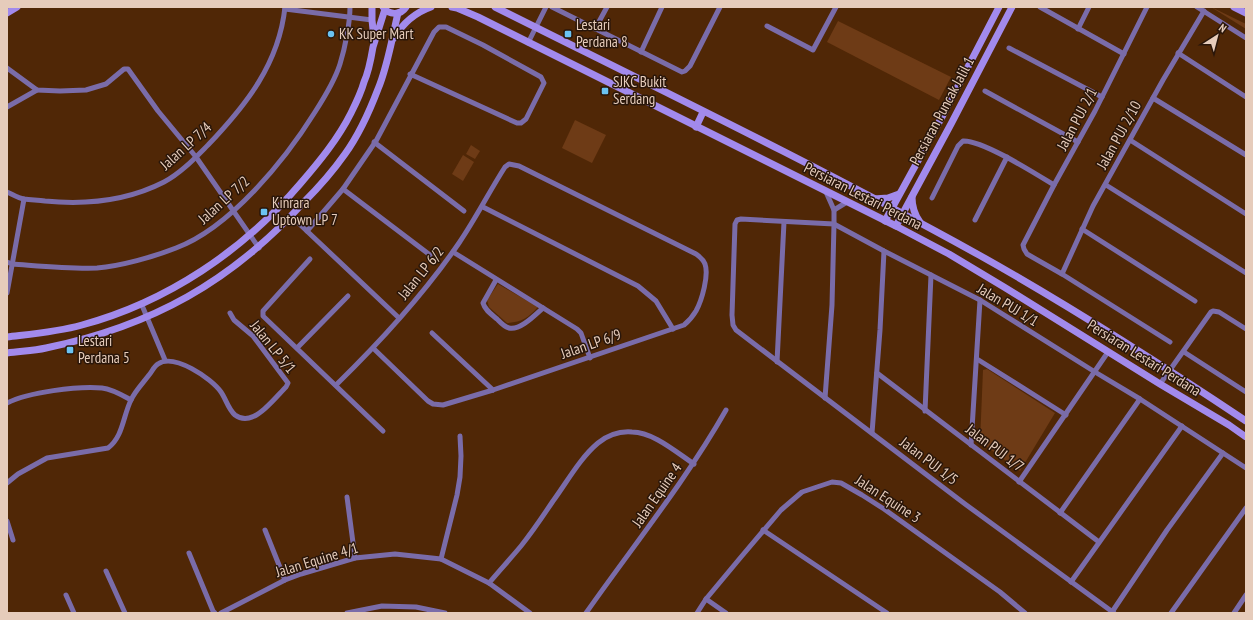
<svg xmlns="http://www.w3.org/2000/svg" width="1253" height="620" font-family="'PT Sans Narrow',sans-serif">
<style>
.green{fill:#6e3b16}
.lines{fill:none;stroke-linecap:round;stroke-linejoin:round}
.street{stroke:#7a6ca9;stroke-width:5}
.secondary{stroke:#a28aec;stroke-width:7}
.poi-dot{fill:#6bc3f2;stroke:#29160a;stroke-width:1.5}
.labels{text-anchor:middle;stroke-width:3;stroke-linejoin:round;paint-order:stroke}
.poi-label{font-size:15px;fill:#e6ccbb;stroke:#29160a;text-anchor:start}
.street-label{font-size:15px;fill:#e6ccbb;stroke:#29160a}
</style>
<rect width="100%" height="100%" fill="#502706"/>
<g class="green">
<path d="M 1211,7 L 1246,24 L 1246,29 Z"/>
<path d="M 838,21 L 951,77 L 939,100 L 827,42 Z"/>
<path d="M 575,120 L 606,135 L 592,163 L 562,148 Z"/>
<path d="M 471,145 L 480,151 L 475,159 L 466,154 Z"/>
<path d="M 463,155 L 474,162 L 463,181 L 452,174 Z"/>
<path d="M 498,284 L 538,307 C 528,318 522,322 507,323 L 489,307 L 487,300 Z"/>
<path d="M 987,369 L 1055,413 L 1020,471 L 980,442 L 983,370 Z"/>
</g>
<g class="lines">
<g class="street">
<path d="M 552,7 L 682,72 L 685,71 L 690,66 L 720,7"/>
<path d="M 1040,7 L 1124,54"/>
<path d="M 1147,7 L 1095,111 L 1054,185 L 1023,245 L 1024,249 L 1027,254 L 1062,274 L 1170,342"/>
<path d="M 1197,7 L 1246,38"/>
<path d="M 285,9 L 372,20"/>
<path d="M 767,26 L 813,50 L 836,7"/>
<path d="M 595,29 L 607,7"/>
<path d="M 1078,29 L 1089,7"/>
<path d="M 528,43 L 546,7"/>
<path d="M 1009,48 L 1102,97"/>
<path d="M 641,52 L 662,7"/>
<path d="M 1178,53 L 1246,97"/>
<path d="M 7,68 L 37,90 L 60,91 L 86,90 L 106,84 L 124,69 L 128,69 L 158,111 L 196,157 L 259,248"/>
<path d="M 985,91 L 1078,142"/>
<path d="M 1153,98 L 1246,155"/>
<path d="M 7,107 L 37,90"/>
<path d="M 1130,140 L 1246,214"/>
<path d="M 374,142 L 464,211"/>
<path d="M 1106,185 L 1246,273"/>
<path d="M 343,189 L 430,255"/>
<path d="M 7,192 C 12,194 18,198 24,199 C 31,200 38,200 45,201 C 86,205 127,201 164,182 C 181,173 195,158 208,145 C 246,105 279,64 285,7"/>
<path d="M 932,198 L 958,146 L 963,141 C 983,140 1036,174 1054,185"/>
<path d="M 483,207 L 638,286 L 656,301 L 673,329"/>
<path d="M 834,210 L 847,202"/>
<path d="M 291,216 L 399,318"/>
<path d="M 975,220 L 1007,157"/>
<path d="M 1082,229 L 1195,301"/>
<path d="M 307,231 L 343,189 L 376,141 L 434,32 L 439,27 L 446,27 L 483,45 L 541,77 L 544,83 L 526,119 L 521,123 L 517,123 L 410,74"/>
<path d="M 453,252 L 577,329 L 581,333 L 590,358"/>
<path d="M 310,259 L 263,311 L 263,316 L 383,431"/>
<path d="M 7,262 L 12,264 C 40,266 69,269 97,268 C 121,266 153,257 176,248 C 230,228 285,160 315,112 C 324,98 335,80 340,64 C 345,48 350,23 350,7"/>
<path d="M 1062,274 L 1093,206 L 1163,80 L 1204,11"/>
<path d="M 496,280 L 483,303 C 485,310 491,314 497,319 C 500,322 504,327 509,328 C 520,331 536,314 543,308"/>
<path d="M 7,293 L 24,199"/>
<path d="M 141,303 L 165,360"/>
<path d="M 432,333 L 493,390"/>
<path d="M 297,348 L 348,296"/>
<path d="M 1184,352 L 1246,392"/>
<path d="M 977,359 L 1066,415"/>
<path d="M 777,362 L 784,222"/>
<path d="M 877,373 L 1099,542"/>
<path d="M 1160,384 L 1211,312 L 1213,311 L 1219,312 L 1246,329"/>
<path d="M 336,385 C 381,341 424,294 459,243 C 476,218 489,192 505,167 L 509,164 L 519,166 L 696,254 C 700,257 703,259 705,264 C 709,275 702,300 696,311 C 693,316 689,321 684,325 L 493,390 L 443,405 L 433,404 L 428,401 L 373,348"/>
<path d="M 825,398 L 832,305 L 834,224 L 834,210 L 826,192"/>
<path d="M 7,403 C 29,392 77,386 102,388 C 112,389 122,395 131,400"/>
<path d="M 925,411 L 931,275"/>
<path d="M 872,433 L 880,330 L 884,251"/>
<path d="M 971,445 L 980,300"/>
<path d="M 1019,482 L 1108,352"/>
<path d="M 7,483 L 18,474 L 47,458 L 108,448 C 123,437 123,416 131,400 C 135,391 143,383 149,375 C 152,372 154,366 158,364 C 174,353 211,378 221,392 C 226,399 228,409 235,415 C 239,418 244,419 249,418 C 261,416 277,396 286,387 L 288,383 L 253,336 L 234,320 L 230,313"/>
<path d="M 347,497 L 355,558"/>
<path d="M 1060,513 L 1140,399"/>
<path d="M 7,521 L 13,540"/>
<path d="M 265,530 L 285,580"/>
<path d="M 763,530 L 887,613"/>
<path d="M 189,553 L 213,611 L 215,613"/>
<path d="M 441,559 L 457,495 L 460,477 L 461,456 L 460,436"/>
<path d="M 106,571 L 125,613"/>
<path d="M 1071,582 L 1182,426"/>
<path d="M 489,583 C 500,570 511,558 521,546 C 533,531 543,516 553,501 C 567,482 580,458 598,443 C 608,435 620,431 632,432 C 653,432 676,452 694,464"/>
<path d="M 66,595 L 74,613"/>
<path d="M 706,599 L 726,613"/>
<path d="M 1112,612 L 1167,530 L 1223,453"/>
<path d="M 221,613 L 285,580 L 301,574 L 355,558 L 395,554 L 441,559 L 489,583 L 530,613"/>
<path d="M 347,613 L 382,606 L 416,607 L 445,613"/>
<path d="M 586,613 C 633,546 685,482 726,410"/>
<path d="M 697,613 L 706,599 L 741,557 L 781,510 L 802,492 L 832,482 L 841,483 L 862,495 L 884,509 L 1000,592 L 1025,613"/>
<path d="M 1114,613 L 965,504 L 736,330 L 733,325 L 732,315 L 735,224 L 737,220 L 741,219 L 834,224 L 884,251 L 980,300 L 1095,372 L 1140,399 L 1246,468"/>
<path d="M 1171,613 L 1246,508"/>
<path d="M 1234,613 L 1246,595"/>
</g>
<g class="secondary">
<path d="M 372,7 L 372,20 L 374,39"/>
<path d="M 383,7 C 389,15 400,16 406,7"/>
<path d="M 452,7 L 457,8 L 478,17 L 896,226 L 949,254 L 1004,287 L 1160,384 L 1229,425 L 1246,437"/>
<path d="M 495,7 C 657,88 820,167 979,255 C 1070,306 1159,363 1246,421"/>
<path d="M 1234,7 L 1246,13"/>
<path d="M 7,13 L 17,7"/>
<path d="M 394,38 C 403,23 414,13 431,7"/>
<path d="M 696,127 L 703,112"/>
<path d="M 912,197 C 912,207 914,214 920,222"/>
<path d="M 874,199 L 888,198 L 899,194"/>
<path d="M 885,221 L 943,115 L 999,7"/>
<path d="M 896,226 L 951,124 L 1012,7"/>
<path d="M 7,337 C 32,334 57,332 82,325 C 167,302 243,251 300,184 C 319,162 338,139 351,113 C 356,103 361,93 364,82 C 369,71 371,59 373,47 C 377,34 381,22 385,9"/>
<path d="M 7,353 C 20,351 33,351 46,348 C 152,326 231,282 304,202 C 319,187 333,171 345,154 C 358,136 370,110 378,89 C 388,65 392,38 398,13"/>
</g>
</g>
<g class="poi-dot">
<circle cx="331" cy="34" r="4"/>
<rect x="564" y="30" width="8" height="8" rx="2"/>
<rect x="601" y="87" width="8" height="8" rx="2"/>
<rect x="260" y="208" width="8" height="8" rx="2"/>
<rect x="66" y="346" width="8" height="8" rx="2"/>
</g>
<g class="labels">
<g class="poi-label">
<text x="576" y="30">Lestari<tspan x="576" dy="17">Perdana 8</tspan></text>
<text x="339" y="39">KK Super Mart</text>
<text x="613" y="87">SJKC Bukit<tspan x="613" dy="17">Serdang</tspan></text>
<text x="272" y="208">Kinrara<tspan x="272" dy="17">Uptown LP 7</tspan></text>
<text x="78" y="346">Lestari<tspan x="78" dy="17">Perdana 5</tspan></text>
</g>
<g class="street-label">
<text transform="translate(942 111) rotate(-62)" y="5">Persiaran Puncak Jalil 1</text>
<text transform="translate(1077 119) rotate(-62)" y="5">Jalan PUJ 2/1</text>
<text transform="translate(1119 135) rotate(-61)" y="5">Jalan PUJ 2/10</text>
<text transform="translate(186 146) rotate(-42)" y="5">Jalan LP 7/4</text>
<text transform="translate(863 196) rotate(27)" y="5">Persiaran Lestari Perdana</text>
<text transform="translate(224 200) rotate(-42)" y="5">Jalan LP 7/2</text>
<text transform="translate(421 273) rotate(-51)" y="5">Jalan LP 6/2</text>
<text transform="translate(1008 305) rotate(31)" y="5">Jalan PUJ 1/1</text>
<text transform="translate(591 344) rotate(-19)" y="5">Jalan LP 6/9</text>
<text transform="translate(273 347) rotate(51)" y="5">Jalan LP 5/1</text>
<text transform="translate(1144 358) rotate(32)" y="5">Persiaran Lestari Perdana</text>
<text transform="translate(995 448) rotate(37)" y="5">Jalan PUJ 1/7</text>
<text transform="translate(929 461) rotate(37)" y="5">Jalan PUJ 1/5</text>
<text transform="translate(657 495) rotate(-55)" y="5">Jalan Equine 4</text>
<text transform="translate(888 499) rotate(33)" y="5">Jalan Equine 3</text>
<text transform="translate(317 560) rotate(-17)" y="5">Jalan Equine 4/1</text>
</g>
</g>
<rect width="1253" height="620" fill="none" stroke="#e6ccbb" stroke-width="16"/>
<g transform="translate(1217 36) rotate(36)" stroke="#29160a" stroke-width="3" paint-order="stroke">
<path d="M0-3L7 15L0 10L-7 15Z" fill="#e6ccbb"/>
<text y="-6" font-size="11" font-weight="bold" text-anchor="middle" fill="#e6ccbb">N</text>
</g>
</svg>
